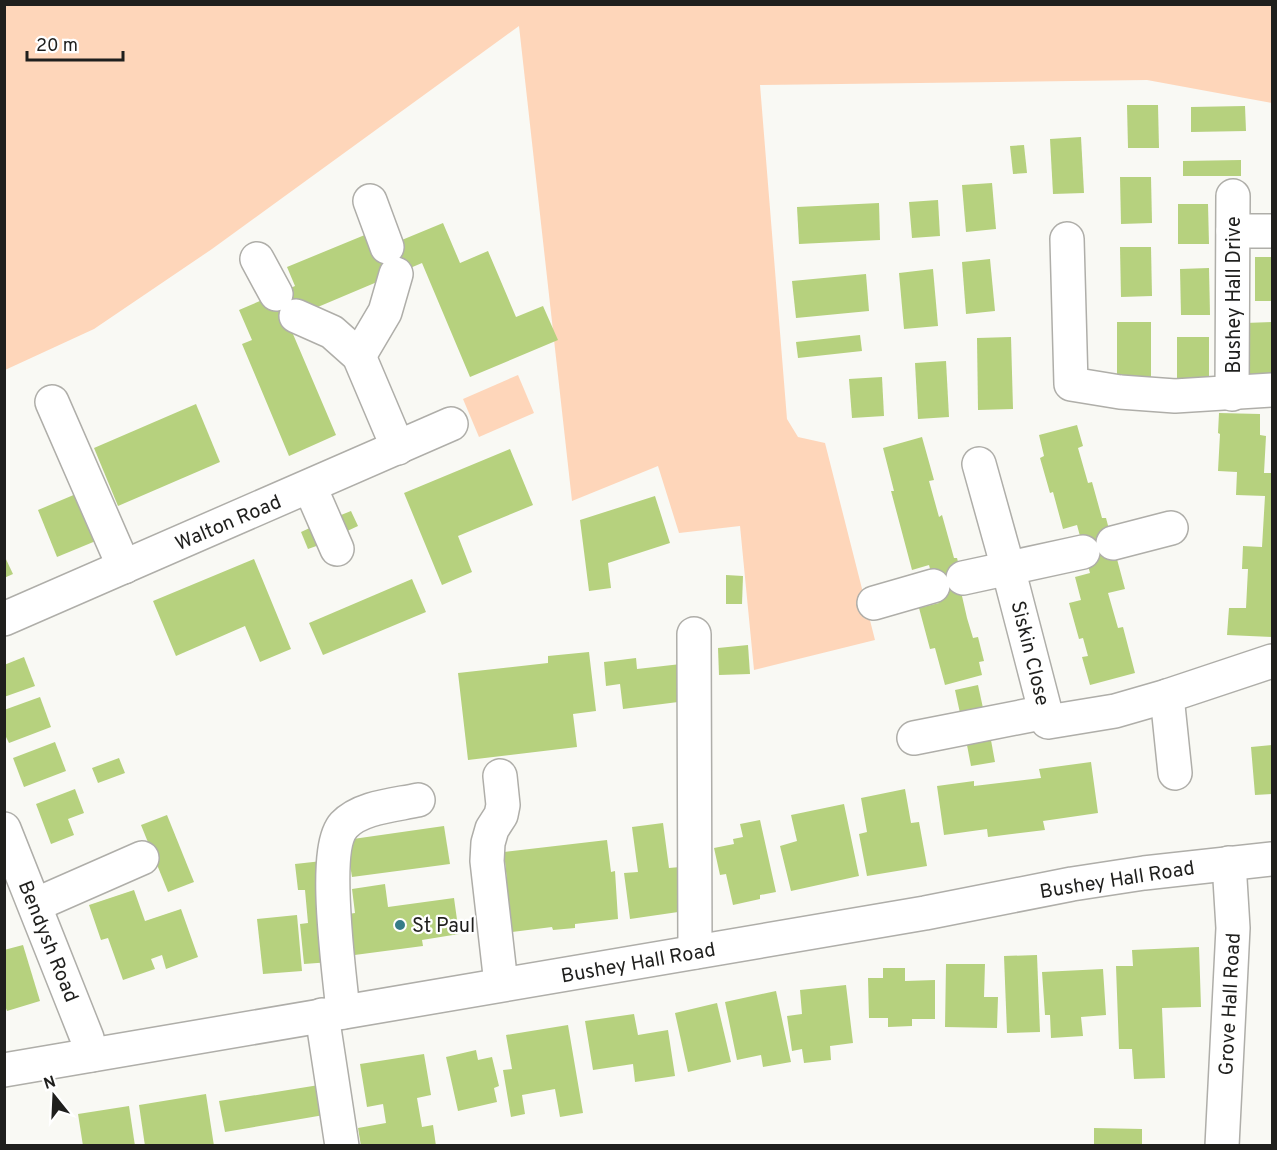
<svg xmlns="http://www.w3.org/2000/svg" width="1277" height="1150" font-family="Overpass,sans-serif">
<style>
.green{fill:#fed6ba}
.building{fill:#b6d17e}
.lines{fill:none;stroke-linecap:round;stroke-linejoin:round}
.minor-casing{stroke:#afaea9;stroke-width:36}
.minor{stroke:#fff;stroke-width:33}
.poi-dot{fill:#367c88;stroke:#fff;stroke-width:2}
.labels{text-anchor:middle;stroke-width:4.5;stroke-linejoin:round;paint-order:stroke}
.street-label{font-size:20px;fill:#1f1f1d;stroke:#fff}
.poi-label{font-size:20px;fill:#1f1f1d;stroke:#fff;text-anchor:start}
</style>
<rect width="100%" height="100%" fill="#f9f9f4"/>
<g class="green">
<path d="M 4,5 L 1272,5 L 1272,103 L 1147,80 L 760,85 L 787,419 L 798,437 L 825,443 L 875,640 L 754,670 L 740,526 L 679,533 L 658,466 L 572,501 L 519,26 L 212,249 L 94,329 L 5,370 Z"/>
<path d="M 518,375 L 534,413 L 479,437 L 463,399 Z"/>
</g>
<g class="building">
<path d="M 1127,105 L 1158,105 L 1159,148 L 1128,148 Z"/>
<path d="M 1245,106 L 1246,131 L 1191,132 L 1191,107 Z"/>
<path d="M 1081,137 L 1084,193 L 1053,194 L 1050,139 Z"/>
<path d="M 1024,145 L 1027,173 L 1013,174 L 1010,146 Z"/>
<path d="M 1241,160 L 1241,176 L 1183,176 L 1183,161 Z"/>
<path d="M 1120,177 L 1151,177 L 1152,223 L 1121,224 Z"/>
<path d="M 992,183 L 996,229 L 966,232 L 962,185 Z"/>
<path d="M 938,200 L 940,236 L 912,238 L 909,202 Z"/>
<path d="M 879,203 L 880,240 L 799,244 L 797,207 Z"/>
<path d="M 1178,204 L 1208,204 L 1209,244 L 1178,244 Z"/>
<path d="M 443,223 L 460,263 L 488,251 L 516,317 L 543,306 L 558,340 L 470,377 L 422,263 L 306,312 L 287,320 L 336,435 L 289,456 L 242,344 L 252,340 L 239,310 L 295,286 L 287,267 L 372,232 L 380,249 Z"/>
<path d="M 1120,247 L 1151,247 L 1152,296 L 1121,297 Z"/>
<rect x="1255" y="257" width="17" height="44"/>
<path d="M 990,259 L 995,311 L 966,314 L 962,262 Z"/>
<path d="M 1209,268 L 1210,315 L 1181,315 L 1180,269 Z"/>
<path d="M 933,269 L 938,326 L 904,329 L 899,273 Z"/>
<path d="M 866,274 L 869,311 L 796,318 L 792,281 Z"/>
<rect x="1117" y="322" width="34" height="56"/>
<path d="M 1272,322 L 1272,375 L 1247,376 L 1245,323 Z"/>
<path d="M 860,335 L 862,351 L 798,358 L 796,342 Z"/>
<path d="M 1011,337 L 1013,409 L 978,410 L 977,338 Z"/>
<path d="M 1177,337 L 1209,337 L 1209,381 L 1177,382 Z"/>
<path d="M 946,361 L 949,417 L 918,419 L 915,363 Z"/>
<path d="M 882,377 L 884,416 L 852,418 L 849,379 Z"/>
<path d="M 196,404 L 220,462 L 118,506 L 94,448 Z"/>
<path d="M 1219,413 L 1260,414 L 1260,435 L 1266,436 L 1264,473 L 1272,473 L 1272,637 L 1227,635 L 1229,608 L 1246,608 L 1248,569 L 1242,569 L 1243,546 L 1262,547 L 1265,496 L 1236,495 L 1237,472 L 1218,471 L 1220,434 L 1218,433 Z"/>
<path d="M 1077,425 L 1083,446 L 1078,448 L 1088,483 L 1092,482 L 1102,518 L 1106,518 L 1125,589 L 1108,593 L 1118,628 L 1123,627 L 1135,673 L 1090,685 L 1082,657 L 1088,656 L 1083,638 L 1079,639 L 1069,603 L 1081,600 L 1075,577 L 1090,573 L 1077,525 L 1063,529 L 1053,492 L 1050,493 L 1040,458 L 1044,456 L 1039,435 Z"/>
<path d="M 922,437 L 934,480 L 929,481 L 939,517 L 942,515 L 954,558 L 957,558 L 967,595 L 962,596 L 967,618 L 973,638 L 978,637 L 984,661 L 979,662 L 982,675 L 945,685 L 935,648 L 930,649 L 919,608 L 939,603 L 929,565 L 912,570 L 891,491 L 894,491 L 883,448 Z"/>
<path d="M 510,449 L 533,505 L 458,536 L 472,572 L 442,585 L 404,493 Z"/>
<path d="M 83,491 L 103,538 L 57,557 L 38,510 Z"/>
<path d="M 655,496 L 670,543 L 608,563 L 611,588 L 589,591 L 580,520 Z"/>
<path d="M 351,511 L 358,526 L 343,533 L 336,517 Z"/>
<path d="M 314,526 L 322,544 L 308,549 L 301,532 Z"/>
<path d="M 4,555 L 13,574 L 4,578 Z"/>
<path d="M 254,559 L 291,649 L 260,662 L 245,626 L 176,656 L 153,601 Z"/>
<path d="M 726,575 L 743,576 L 742,604 L 726,604 Z"/>
<path d="M 412,579 L 426,612 L 323,655 L 309,623 Z"/>
<path d="M 748,645 L 750,674 L 719,675 L 718,648 Z"/>
<path d="M 589,652 L 596,711 L 573,714 L 577,747 L 468,760 L 458,673 L 548,663 L 548,656 Z"/>
<path d="M 24,657 L 35,686 L 4,697 L 4,665 Z"/>
<path d="M 636,658 L 637,669 L 681,664 L 686,701 L 623,709 L 620,684 L 606,686 L 604,662 Z"/>
<path d="M 978,685 L 983,708 L 960,713 L 955,690 Z"/>
<path d="M 40,697 L 51,727 L 9,743 L 4,733 L 4,710 Z"/>
<path d="M 990,735 L 995,762 L 971,766 L 966,740 Z"/>
<path d="M 55,742 L 66,771 L 24,787 L 13,758 Z"/>
<path d="M 1272,745 L 1272,794 L 1255,795 L 1251,747 Z"/>
<path d="M 119,758 L 125,773 L 98,783 L 92,768 Z"/>
<path d="M 1091,762 L 1098,813 L 1043,821 L 1045,830 L 988,837 L 987,829 L 944,835 L 937,786 L 974,781 L 974,786 L 1041,778 L 1039,769 Z"/>
<path d="M 75,789 L 84,813 L 68,819 L 74,835 L 51,844 L 36,804 Z"/>
<path d="M 905,789 L 911,823 L 919,822 L 927,866 L 867,876 L 859,834 L 867,832 L 861,798 Z"/>
<path d="M 844,804 L 859,876 L 791,891 L 780,846 L 797,841 L 791,815 Z"/>
<path d="M 167,815 L 194,882 L 168,892 L 141,825 Z"/>
<path d="M 760,820 L 776,892 L 760,895 L 760,899 L 733,905 L 726,874 L 720,875 L 714,848 L 734,844 L 733,839 L 743,837 L 740,824 Z"/>
<path d="M 663,823 L 669,868 L 680,867 L 685,911 L 630,919 L 624,873 L 638,872 L 632,827 Z"/>
<path d="M 444,826 L 450,864 L 352,877 L 346,840 Z"/>
<path d="M 607,840 L 611,872 L 615,871 L 618,919 L 575,924 L 575,928 L 553,930 L 552,927 L 512,932 L 502,881 L 507,881 L 504,852 Z"/>
<path d="M 322,861 L 331,962 L 304,964 L 300,924 L 308,923 L 305,890 L 298,890 L 295,864 Z"/>
<path d="M 385,884 L 388,907 L 454,898 L 459,934 L 422,940 L 423,946 L 347,956 L 341,915 L 355,913 L 352,889 Z"/>
<path d="M 134,890 L 145,921 L 181,909 L 198,957 L 166,969 L 162,955 L 151,959 L 155,969 L 123,980 L 108,938 L 101,940 L 89,905 Z"/>
<path d="M 297,915 L 302,971 L 263,974 L 257,919 Z"/>
<path d="M 23,945 L 40,1001 L 7,1011 L 4,1003 L 4,950 Z"/>
<path d="M 1199,947 L 1201,1007 L 1162,1008 L 1165,1078 L 1134,1079 L 1132,1049 L 1119,1049 L 1116,966 L 1133,966 L 1132,950 Z"/>
<path d="M 1037,955 L 1040,1032 L 1007,1033 L 1004,956 Z"/>
<path d="M 946,964 L 985,964 L 984,997 L 998,997 L 997,1028 L 945,1027 Z"/>
<path d="M 883,968 L 905,968 L 905,981 L 935,980 L 935,1019 L 912,1019 L 912,1026 L 888,1027 L 888,1018 L 869,1018 L 868,978 L 883,978 Z"/>
<path d="M 1103,969 L 1106,1015 L 1081,1017 L 1083,1036 L 1051,1038 L 1050,1015 L 1045,1015 L 1042,972 Z"/>
<path d="M 846,985 L 853,1043 L 830,1046 L 831,1060 L 804,1063 L 802,1049 L 792,1051 L 787,1016 L 802,1014 L 800,990 Z"/>
<path d="M 776,991 L 791,1062 L 763,1067 L 761,1055 L 737,1060 L 725,1002 Z"/>
<path d="M 717,1003 L 731,1062 L 688,1072 L 675,1013 Z"/>
<path d="M 634,1014 L 638,1035 L 668,1030 L 675,1076 L 635,1082 L 633,1064 L 593,1070 L 585,1021 Z"/>
<path d="M 568,1025 L 583,1113 L 560,1117 L 555,1089 L 522,1095 L 525,1114 L 511,1117 L 503,1070 L 512,1069 L 506,1035 Z"/>
<path d="M 476,1050 L 478,1060 L 492,1057 L 499,1086 L 494,1088 L 497,1102 L 458,1111 L 446,1057 Z"/>
<path d="M 424,1054 L 431,1095 L 417,1098 L 422,1127 L 433,1125 L 436,1146 L 361,1146 L 358,1128 L 386,1123 L 383,1104 L 367,1107 L 360,1064 Z"/>
<path d="M 319,1085 L 324,1115 L 225,1132 L 219,1101 Z"/>
<path d="M 206,1094 L 214,1146 L 145,1146 L 139,1105 Z"/>
<path d="M 129,1106 L 135,1146 L 83,1146 L 78,1114 Z"/>
<path d="M 1094,1128 L 1142,1129 L 1142,1146 L 1094,1146 Z"/>
</g>
<g class="lines">
<defs>
<g id="minor">
<path d="M 370,201 L 387,247"/>
<path d="M 1233,231 L 1272,231"/>
<path d="M 1067,239 L 1071,384 L 1120,392 L 1175,396 L 1272,390"/>
<path d="M 257,259 L 276,294"/>
<path d="M 296,316 L 332,332 L 359,356 L 398,448"/>
<path d="M 359,356 L 385,312 L 396,274"/>
<path d="M 1232,394 L 1233,196"/>
<path d="M 52,402 L 124,567"/>
<path d="M 979,464 L 1008,568 L 1048,722 L 1115,711 L 1167,696 L 1272,661"/>
<path d="M 310,487 L 337,549"/>
<path d="M 1113,543 L 1171,528"/>
<path d="M 963,578 L 1083,552"/>
<path d="M 874,603 L 933,586"/>
<path d="M 4,619 L 451,424"/>
<path d="M 694,634 L 695,952"/>
<path d="M 1167,696 L 1175,773"/>
<path d="M 914,738 L 1046,712"/>
<path d="M 500,776 L 503,805 L 501,815 L 492,829 L 488,843 L 487,861 L 501,984"/>
<path d="M 4,829 L 87,1038 L 91,1055"/>
<path d="M 35,905 L 142,858"/>
<path d="M 343,1012 C 340,975 321,850 344,825 C 361,807 395,805 418,800"/>
<path d="M 322,1015 L 342,1146"/>
<path d="M 4,1070 L 925,913 L 1072,884 L 1144,873 L 1272,859"/>
<path d="M 1222,1146 L 1233,928 L 1229,863"/>
</g>
</defs>
<use href="#minor" class="minor-casing"/>
<use href="#minor" class="minor"/>
</g>
<circle class="poi-dot" cx="400" cy="925" r="6"/>
<g class="labels">
<g class="street-label">
<text transform="translate(1233 295) rotate(-90)" y="7">Bushey Hall Drive</text>
<text transform="translate(228 522) rotate(-23)" y="7">Walton Road</text>
<text transform="translate(1031 653) rotate(76)" y="7">Siskin Close</text>
<text transform="translate(1117 879) rotate(-9)" y="7">Bushey Hall Road</text>
<text transform="translate(49 941) rotate(68)" y="7">Bendysh Road</text>
<text transform="translate(638 962) rotate(-10)" y="7">Bushey Hall Road</text>
<text transform="translate(1229 1004) rotate(-87)" y="7">Grove Hall Road</text>
</g>
<g class="poi-label">
<text x="412" y="932">St Paul</text>
</g>
</g>
<rect width="1277" height="1150" fill="none" stroke="#1f1f1d" stroke-width="12"/>
<g transform="translate(54 1096) rotate(342)" stroke="#ffffff" stroke-width="4.5" paint-order="stroke">
<path d="M0-4.5L10 22L0 15L-10 22Z" fill="#1f1f1d"/>
<text y="-9" font-size="16" font-weight="bold" text-anchor="middle" fill="#1f1f1d">N</text>
</g>
<path d="M27 51v9h96v-9" fill="none" stroke="#1f1f1d" stroke-width="3"/>
<text x="36" y="51" font-size="18" fill="#1f1f1d" stroke="#ffffff" stroke-width="4.5" paint-order="stroke">20 m</text>
</svg>
